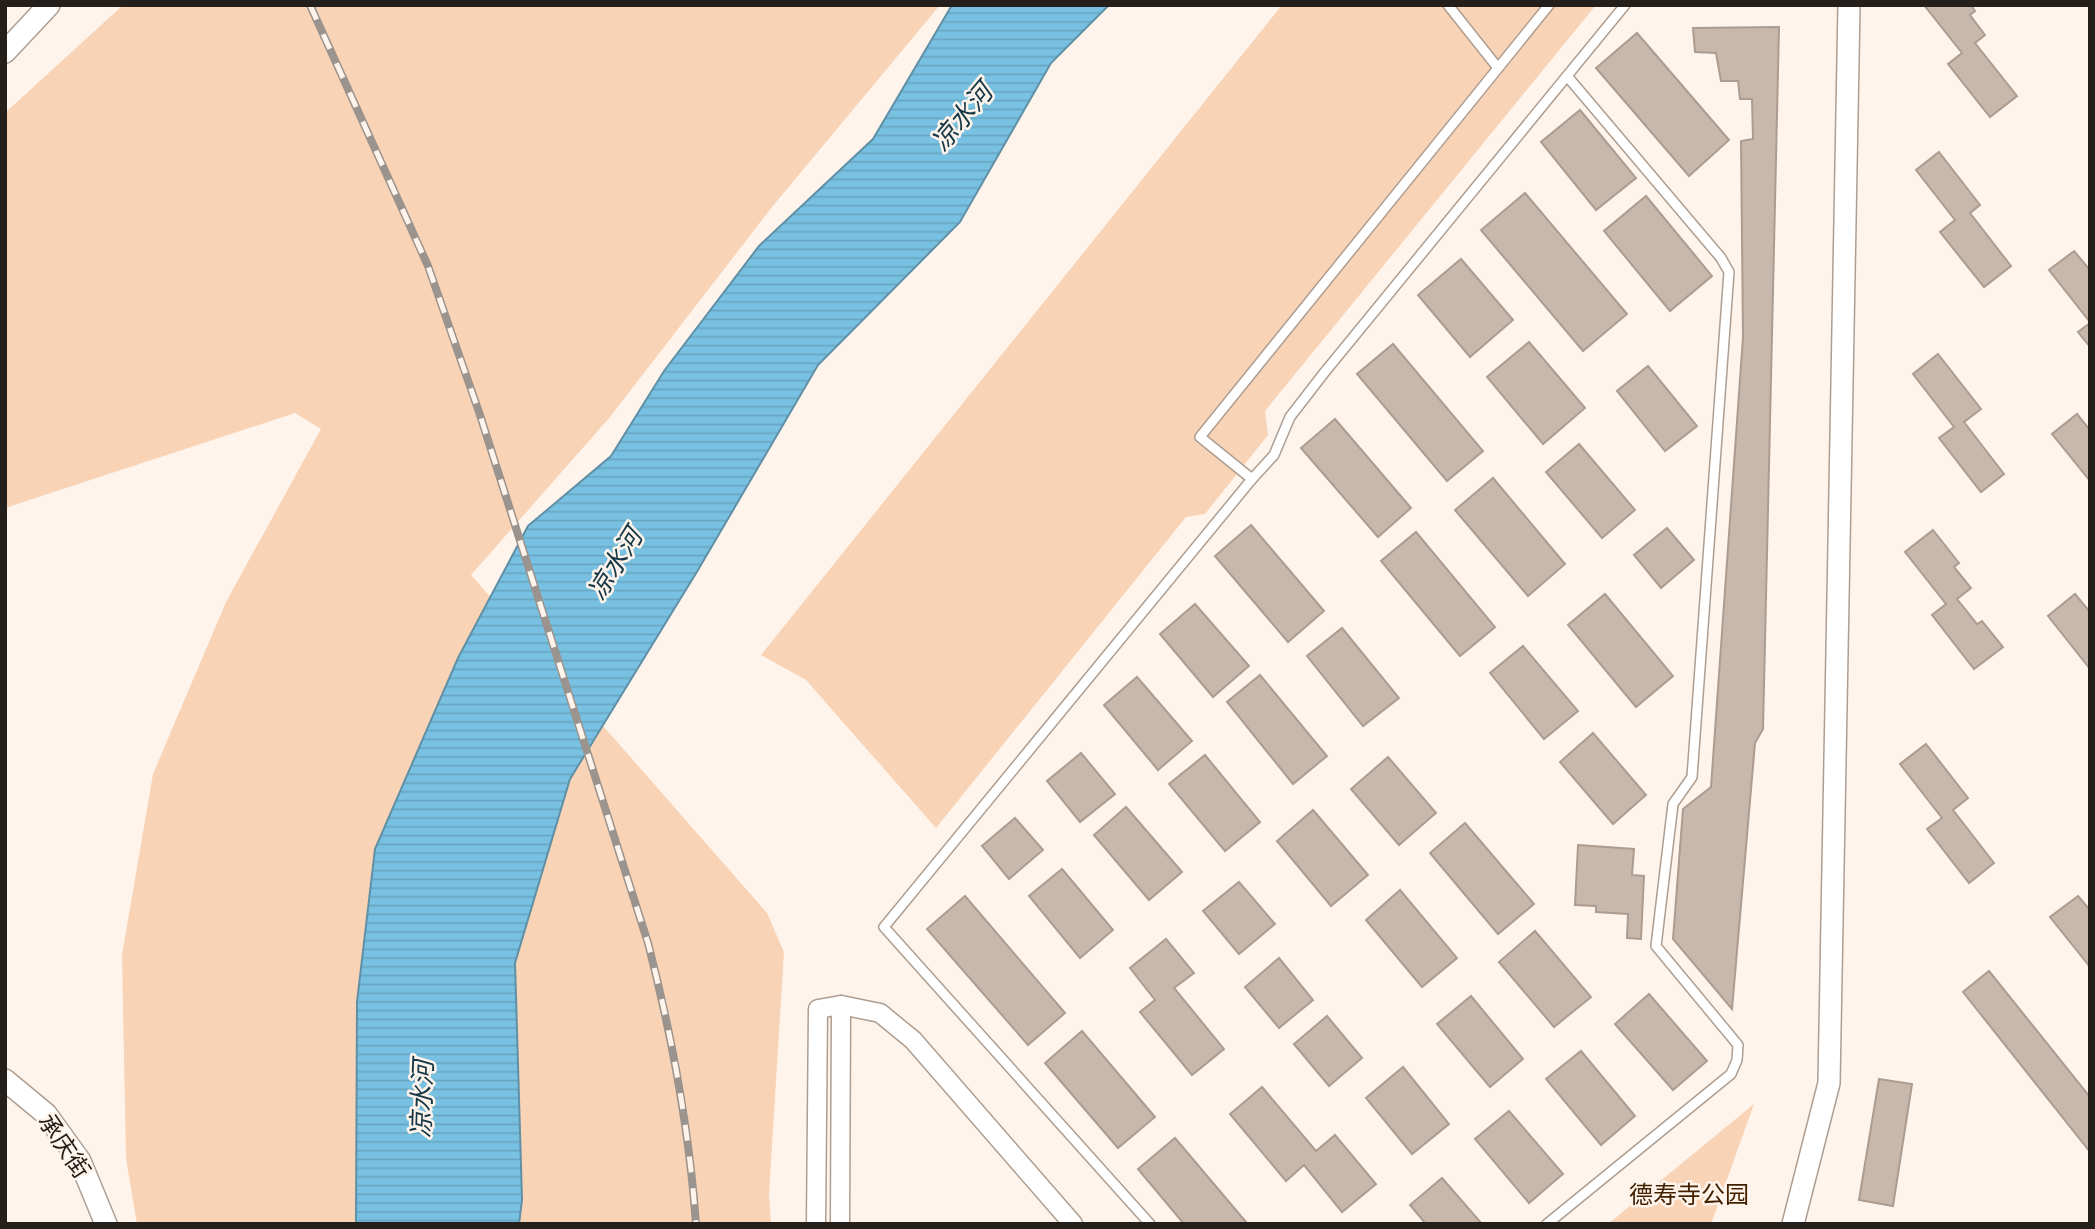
<svg xmlns="http://www.w3.org/2000/svg" width="2095" height="1229" font-family="'Golos Text','Noto Sans SC',sans-serif">
<style>
.green{fill:#f9d3b5}
.water{fill:url(#water-rules);stroke:#6090a6;stroke-width:2}
.building{fill:#c8b8ac;stroke:#ac9c90;stroke-width:2}
.lines{fill:none;stroke-linecap:round;stroke-linejoin:round}
.service-casing{stroke:#ae9e92;stroke-width:12}
.minor-casing{stroke:#ae9e92;stroke-width:21}
.tertiary-casing{stroke:#ae9e92;stroke-width:24}
.service{stroke:#fff;stroke-width:9}
.minor{stroke:#fff;stroke-width:18}
.tertiary{stroke:#fff;stroke-width:21}
.rail-casing{stroke:#9b938d;stroke-width:8}
.rail{stroke:#fef4ec;stroke-width:5;stroke-dasharray:16;stroke-linecap:butt}
.labels{text-anchor:middle;stroke-width:5;stroke-linejoin:round;paint-order:stroke}
.street-label{font-size:24px;fill:#251f1b;stroke:#fef4ec}
.park-label{font-size:24px;fill:#432000;stroke:#fef4ec}
.water-label{font-size:26px;font-style:italic;fill:#163846;stroke:#fef4ec}
</style>
<defs>
<pattern id="water-rules" width="6" height="5" patternUnits="userSpaceOnUse" patternTransform="scale(1.75)"><rect width="6" height="5" fill="#79c1e2"/><path d="M0 2.5h6" fill="none" stroke="#68a5c1"/></pattern>
</defs>
<rect width="100%" height="100%" fill="#fef4ec"/>
<g class="green">
<path d="M 123,5 L 940,5 L 772,207 L 610,417 L 471,575 L 767,913 L 784,952 L 769,1194 L 771,1224 L 137,1224 L 126,1158 L 122,955 L 153,774 L 226,602 L 321,429 L 295,413 L 5,508 L 5,113 Z"/>
<path d="M 1282,5 L 1596,5 L 1265,411 L 1268,435 L 1205,514 L 1186,517 L 936,828 L 806,680 L 761,655 Z"/>
<path d="M 1754,1104 L 1711,1224 L 1608,1224 Z"/>
</g>
<path class="water" d="M 952,5 L 1109,5 L 1051,63 L 960,222 L 818,365 L 698,570 L 570,779 L 515,963 L 522,1200 L 519,1224 L 356,1224 L 357,1002 L 375,849 L 458,658 L 528,526 L 611,456 L 664,371 L 759,246 L 873,139 Z"/>
<g class="building">
<path d="M 1924,5 L 1971,5 L 1975,11 L 1970,15 L 1985,35 L 1975,43 L 2017,96 L 1990,117 L 1948,64 L 1962,53 Z"/>
<path d="M 1779,27 L 1763,729 L 1755,743 L 1732,1009 L 1673,939 L 1683,809 L 1711,787 L 1743,337 L 1741,141 L 1753,139 L 1752,99 L 1740,99 L 1738,81 L 1721,81 L 1716,53 L 1695,52 L 1693,28 Z"/>
<path d="M 1637,33 L 1729,140 L 1689,176 L 1596,68 Z"/>
<path d="M 1580,110 L 1636,178 L 1596,210 L 1541,142 Z"/>
<path d="M 1939,152 L 1980,205 L 1970,213 L 2011,266 L 1984,287 L 1940,232 L 1955,220 L 1916,170 Z"/>
<path d="M 1525,193 L 1627,314 L 1583,351 L 1481,230 Z"/>
<path d="M 1646,196 L 1712,276 L 1670,311 L 1604,231 Z"/>
<path d="M 2074,251 L 2090,270 L 2090,322 L 2049,270 Z"/>
<path d="M 1461,259 L 1513,320 L 1470,357 L 1418,295 Z"/>
<path d="M 2090,323 L 2090,347 L 2078,332 Z"/>
<path d="M 1529,342 L 1585,408 L 1543,444 L 1487,377 Z"/>
<path d="M 1393,344 L 1483,451 L 1447,481 L 1357,374 Z"/>
<path d="M 1938,354 L 1981,409 L 1964,422 L 2004,474 L 1981,492 L 1939,438 L 1954,427 L 1913,374 Z"/>
<path d="M 1648,366 L 1697,426 L 1665,451 L 1617,391 Z"/>
<path d="M 2077,414 L 2090,430 L 2090,481 L 2052,434 Z"/>
<path d="M 1335,419 L 1411,508 L 1378,537 L 1301,448 Z"/>
<path d="M 1579,444 L 1635,510 L 1602,538 L 1546,472 Z"/>
<path d="M 1493,478 L 1565,564 L 1528,596 L 1455,510 Z"/>
<path d="M 1251,525 L 1324,611 L 1288,642 L 1215,556 Z"/>
<path d="M 1667,528 L 1694,560 L 1661,588 L 1634,555 Z"/>
<path d="M 1933,530 L 1959,563 L 1954,567 L 1971,588 L 1957,599 L 1977,624 L 1982,621 L 2003,647 L 1974,669 L 1932,615 L 1946,604 L 1905,552 Z"/>
<path d="M 1416,532 L 1495,627 L 1460,656 L 1381,561 Z"/>
<path d="M 1605,594 L 1673,676 L 1636,707 L 1568,625 Z"/>
<path d="M 2075,594 L 2090,612 L 2090,669 L 2048,616 Z"/>
<path d="M 1195,604 L 1249,666 L 1213,697 L 1160,634 Z"/>
<path d="M 1342,628 L 1399,698 L 1363,726 L 1307,656 Z"/>
<path d="M 1523,646 L 1578,711 L 1544,739 L 1490,673 Z"/>
<path d="M 1260,675 L 1327,756 L 1293,784 L 1227,702 Z"/>
<path d="M 1137,677 L 1192,741 L 1158,770 L 1104,705 Z"/>
<path d="M 1593,733 L 1646,795 L 1613,824 L 1560,762 Z"/>
<path d="M 1926,744 L 1968,798 L 1953,810 L 1994,863 L 1969,883 L 1927,829 L 1942,818 L 1900,764 Z"/>
<path d="M 1081,753 L 1115,794 L 1080,822 L 1047,781 Z"/>
<path d="M 1205,755 L 1260,822 L 1225,851 L 1169,784 Z"/>
<path d="M 1388,757 L 1436,813 L 1399,845 L 1351,789 Z"/>
<path d="M 1126,807 L 1182,872 L 1149,900 L 1094,835 Z"/>
<path d="M 1313,810 L 1368,875 L 1331,906 L 1277,841 Z"/>
<path d="M 1015,818 L 1043,850 L 1009,879 L 982,846 Z"/>
<path d="M 1465,823 L 1534,904 L 1498,934 L 1430,853 Z"/>
<path d="M 1578,845 L 1634,849 L 1632,875 L 1644,876 L 1641,939 L 1627,938 L 1628,914 L 1596,912 L 1596,906 L 1575,905 Z"/>
<path d="M 1062,869 L 1113,930 L 1080,958 L 1029,896 Z"/>
<path d="M 1239,882 L 1275,924 L 1239,954 L 1203,911 Z"/>
<path d="M 1400,890 L 1457,958 L 1422,987 L 1366,920 Z"/>
<path d="M 965,896 L 1065,1013 L 1028,1045 L 927,929 Z"/>
<path d="M 2078,896 L 2090,910 L 2090,967 L 2050,917 Z"/>
<path d="M 1535,931 L 1591,997 L 1554,1027 L 1499,962 Z"/>
<path d="M 1166,939 L 1194,973 L 1174,988 L 1224,1049 L 1192,1075 L 1140,1012 L 1155,1000 L 1130,968 Z"/>
<path d="M 1279,958 L 1313,1000 L 1279,1028 L 1245,987 Z"/>
<path d="M 1989,971 L 2090,1097 L 2090,1152 L 1963,992 Z"/>
<path d="M 1649,994 L 1707,1061 L 1673,1090 L 1615,1024 Z"/>
<path d="M 1471,996 L 1523,1059 L 1490,1087 L 1437,1024 Z"/>
<path d="M 1327,1016 L 1362,1058 L 1329,1086 L 1294,1044 Z"/>
<path d="M 1082,1031 L 1155,1117 L 1118,1148 L 1045,1063 Z"/>
<path d="M 1581,1051 L 1635,1116 L 1601,1145 L 1546,1079 Z"/>
<path d="M 1403,1067 L 1449,1124 L 1412,1154 L 1366,1098 Z"/>
<path d="M 1879,1079 L 1912,1084 L 1893,1206 L 1859,1200 Z"/>
<path d="M 1262,1087 L 1316,1151 L 1335,1135 L 1376,1184 L 1342,1212 L 1304,1165 L 1286,1181 L 1230,1114 Z"/>
<path d="M 1509,1111 L 1563,1174 L 1529,1203 L 1475,1139 Z"/>
<path d="M 1175,1138 L 1246,1222 L 1244,1224 L 1184,1224 L 1138,1169 Z"/>
<path d="M 1442,1178 L 1482,1224 L 1426,1224 L 1410,1205 Z"/>
</g>
<g class="lines">
<defs>
<g id="service">
<path d="M 1448,5 L 1498,68"/>
<path d="M 1252,479 L 1274,455 L 1290,417 L 1324,373 L 1625,5"/>
<path d="M 1150,1224 L 884,927 L 1252,479 L 1200,437 L 1549,5"/>
<path d="M 1547,1224 L 1731,1074 L 1737,1060 L 1738,1045 L 1656,946 L 1673,804 L 1692,777 L 1729,272 L 1721,258 L 1567,76"/>
</g>
<g id="minor">
<path d="M 816,1224 L 818,1009 L 841,1005 L 880,1013 L 913,1040 L 1073,1224"/>
<path d="M 840,1224 L 841,1005"/>
</g>
<g id="tertiary">
<path d="M 5,52 L 49,5"/>
<path d="M 5,1080 L 46,1114 L 80,1161 L 106,1224"/>
<path d="M 1793,1224 L 1829,1083 L 1849,5"/>
</g>
</defs>
<use href="#service" class="service-casing"/>
<use href="#minor" class="minor-casing"/>
<use href="#tertiary" class="tertiary-casing"/>
<use href="#service" class="service"/>
<use href="#minor" class="minor"/>
<use href="#tertiary" class="tertiary"/>
<defs>
<path id="rail" d="M 310,5 L 428,266 L 480,415 L 648,943 C 672,1036 689,1128 696,1224"/>
</defs>
<use href="#rail" class="rail-casing"/>
<use href="#rail" class="rail"/>
</g>
<g class="labels">
<g class="street-label">
<text transform="translate(64 1146) rotate(56)" y="8">承庆街</text>
</g>
<g class="park-label">
<text x="1689" y="1203">德寿寺公园</text>
</g>
<g class="water-label">
<text transform="translate(962 117) rotate(-50)" y="9">凉水河</text>
<text transform="translate(615 564) rotate(-58)" y="9">凉水河</text>
<text transform="translate(422 1099) rotate(-88)" y="9">凉水河</text>
</g>
</g>
<rect width="2095" height="1229" fill="none" stroke="#251f1b" stroke-width="14"/>
</svg>
